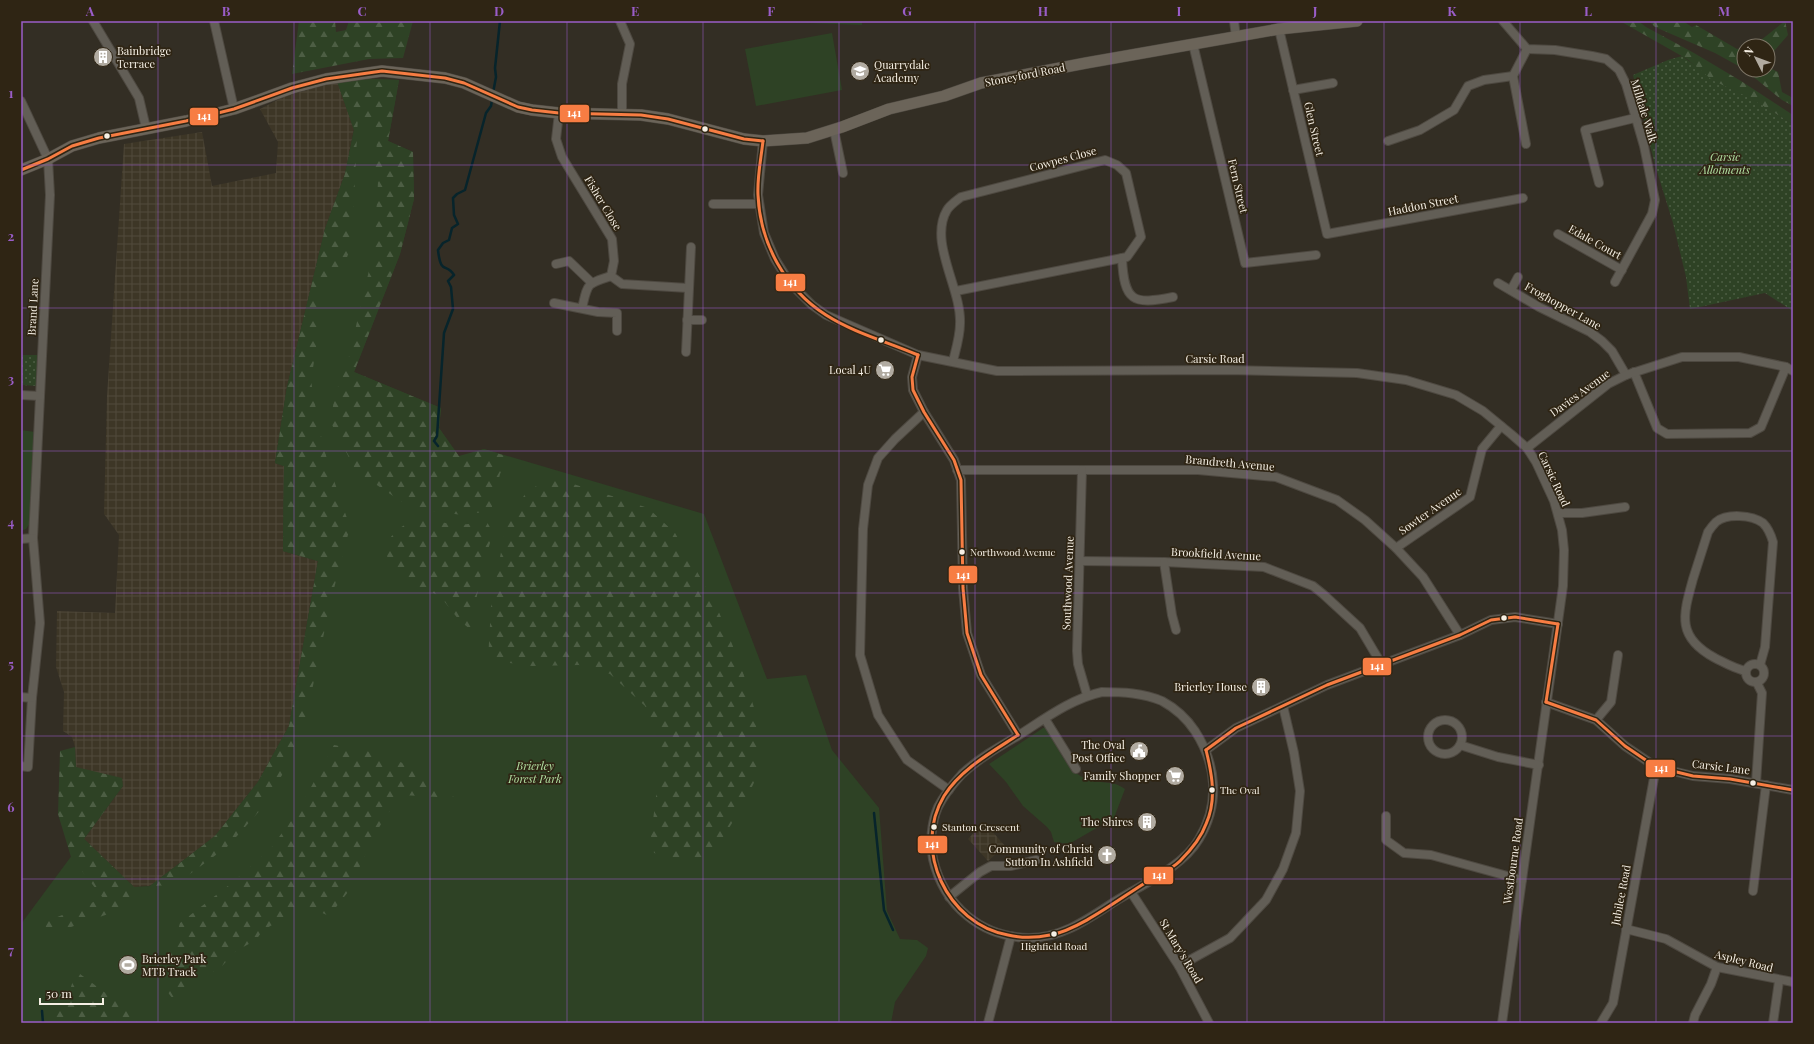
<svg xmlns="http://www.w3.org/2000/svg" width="1814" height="1044" font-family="'Playfair Display',serif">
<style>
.industrial{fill:url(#industrial-grid)}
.green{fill:#2e4225}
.forest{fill:url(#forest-firs)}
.garden{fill:url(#garden-dots)}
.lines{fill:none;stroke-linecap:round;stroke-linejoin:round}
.stream{stroke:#07242b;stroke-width:2.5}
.minor-casing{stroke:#4e4941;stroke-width:10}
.major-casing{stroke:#4e4941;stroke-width:12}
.minor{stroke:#625e56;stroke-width:8}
.major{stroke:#6b6459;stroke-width:11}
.bus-1-casing{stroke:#2f2514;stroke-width:6}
.bus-1{stroke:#f77d43;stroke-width:3}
.grid{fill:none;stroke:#9a5dc8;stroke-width:1;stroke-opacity:0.55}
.bus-dot{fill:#f5efe4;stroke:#2f2514;stroke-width:1.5}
.labels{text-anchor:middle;stroke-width:3.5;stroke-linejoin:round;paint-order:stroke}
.bus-label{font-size:10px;fill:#f5efe4;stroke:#2f2514;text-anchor:start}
.poi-label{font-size:11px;fill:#f5efe4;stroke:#2f2514;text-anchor:end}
.street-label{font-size:11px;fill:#f5efe4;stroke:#2f2514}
.park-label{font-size:11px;font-style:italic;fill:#b2e0a2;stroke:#2f2514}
.line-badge{stroke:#2f2514;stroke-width:1.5}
.badge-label{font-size:11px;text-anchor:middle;font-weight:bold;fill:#fff}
.neatline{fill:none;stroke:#9a5dc8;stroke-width:1.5}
.grid-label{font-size:13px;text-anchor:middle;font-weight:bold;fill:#9a5dc8}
</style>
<defs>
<pattern id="industrial-grid" width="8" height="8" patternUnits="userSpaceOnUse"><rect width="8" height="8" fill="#3d3626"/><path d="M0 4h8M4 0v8" fill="none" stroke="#504a3b"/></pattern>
<pattern id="forest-firs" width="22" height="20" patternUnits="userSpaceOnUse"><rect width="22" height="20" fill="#2e4225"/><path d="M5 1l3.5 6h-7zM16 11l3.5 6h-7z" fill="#4d5e44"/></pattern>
<pattern id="garden-dots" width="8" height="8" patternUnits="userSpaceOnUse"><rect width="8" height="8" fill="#2e4225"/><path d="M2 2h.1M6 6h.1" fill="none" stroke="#4d5e44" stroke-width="1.8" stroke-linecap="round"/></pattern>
</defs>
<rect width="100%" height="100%" fill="#332e24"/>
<g class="industrial">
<path d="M 337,81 L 354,129 L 345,174 L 325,229 L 287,387 L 275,463 L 284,466 L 283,551 L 318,561 L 289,726 L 258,782 L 215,836 L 150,886 L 134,887 L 84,839 L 123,786 L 76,767 L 75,747 L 72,737 L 63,731 L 64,692 L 56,667 L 57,611 L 115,613 L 119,535 L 104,514 L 107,396 L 124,144 L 202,132 L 212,186 L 276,173 L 278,142 L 260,109 L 283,97 Z"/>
<path d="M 984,822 L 1005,846 L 988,861 L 968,839 Z"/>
</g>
<g class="green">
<path d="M 754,21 L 862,21 L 862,25 Z"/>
<path d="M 832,33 L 842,90 L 756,106 L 745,49 Z"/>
<path d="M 371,79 L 399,80 L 388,141 L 413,152 L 414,199 L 400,254 L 354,372 L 441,408 L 439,428 L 459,457 L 484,449 L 704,514 L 767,679 L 806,675 L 832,750 L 879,808 L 887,911 L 900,939 L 917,940 L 928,948 L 926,956 L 895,1002 L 891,1023 L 21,1023 L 21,924 L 84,839 L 134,887 L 150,886 L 215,836 L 258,782 L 289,726 L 318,561 L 283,551 L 284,466 L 275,463 L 287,387 L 325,229 L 345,174 L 354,130 L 337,81 Z"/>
<path d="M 21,430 L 35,432 L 30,523 L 26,529 L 21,531 Z"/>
<path d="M 1043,728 L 1047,728 C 1057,746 1068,774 1089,780 C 1103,784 1113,780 1125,789 L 1114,818 L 1069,844 L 1054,842 L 1051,832 L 1047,827 L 1023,806 L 1006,782 L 989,764 Z"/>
</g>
<g class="forest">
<path d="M 299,21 L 335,21 L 336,32 L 346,30 L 349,21 L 413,21 L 403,58 L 369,59 L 292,74 Z"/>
<path d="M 1620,21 L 1638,21 L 1646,27 L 1694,53 L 1741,81 L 1793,115 L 1793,124 L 1749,98 L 1711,80 L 1687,59 Z"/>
<path d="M 1649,21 L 1683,21 L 1692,27 L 1696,25 L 1737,49 L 1744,47 L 1744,69 L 1715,53 L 1655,27 Z"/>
<path d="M 1785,21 L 1788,35 L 1768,58 L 1768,46 L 1748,46 L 1761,40 Z"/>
<path d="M 1768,67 L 1778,72 L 1782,92 L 1793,98 L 1793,106 L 1782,100 L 1745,70 L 1768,70 Z"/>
<path d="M 371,79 L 399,80 L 388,141 L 413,152 L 414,199 L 400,254 L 354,372 L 441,408 L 439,428 L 459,456 L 484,449 L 509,457 L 500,474 L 491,511 L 462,515 L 411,508 L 356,471 L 330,421 L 336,391 L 346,369 L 374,249 L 378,182 L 374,163 L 377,153 L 375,122 L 358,115 L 352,243 L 345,263 L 320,295 L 318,335 L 311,381 L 320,432 L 328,463 L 350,527 L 331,600 L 307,714 L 285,770 L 263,807 L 228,846 L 175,885 L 150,886 L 215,836 L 258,782 L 289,726 L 318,561 L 283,551 L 284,466 L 275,463 L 287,387 L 325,229 L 345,174 L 354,130 L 337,81 Z"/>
<path d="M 547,480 L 570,483 L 612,496 L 648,508 L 675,533 L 716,605 L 741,666 L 756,714 L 758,774 L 744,804 L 712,855 L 700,863 L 654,853 L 651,836 L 658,781 L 658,734 L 645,706 L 610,674 L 579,665 L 532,666 L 488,660 L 491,607 L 505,530 L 526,492 Z"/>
<path d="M 420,519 L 459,525 L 487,522 L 493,533 L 481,573 L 471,630 L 459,620 L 440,596 L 415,585 L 397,574 L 383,549 C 393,532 401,524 420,519 Z"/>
<path d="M 334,745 L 367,751 L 415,767 L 455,798 L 402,795 L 398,803 L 387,814 L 374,836 L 348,892 L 329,916 L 318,911 L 306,912 L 302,909 L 263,930 L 256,940 L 236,951 L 223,965 L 173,999 L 166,990 L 171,954 L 180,923 L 233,882 L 271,848 L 298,811 Z"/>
<path d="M 75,747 L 76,767 L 122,778 L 123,786 L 84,839 L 134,887 L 131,906 L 51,934 L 43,923 L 103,898 L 71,857 L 58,814 L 60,751 Z"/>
<path d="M 76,971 L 119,1003 L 138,1023 L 53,1023 L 52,1017 L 60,994 L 70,990 Z"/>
</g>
<g class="garden">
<path d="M 1682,56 L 1697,67 L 1712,80 L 1750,98 L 1793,124 L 1793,311 L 1765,293 L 1690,309 L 1686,277 L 1673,223 L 1655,165 L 1633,75 L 1668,60 Z"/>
<path d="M 21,355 L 38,355 L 37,386 L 21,385 Z"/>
</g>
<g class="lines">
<g class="stream">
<path d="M 493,93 L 496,77 L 495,68 L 500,21"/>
<path d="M 438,446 L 434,441 L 437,436 L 444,333 L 453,309 L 451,287 L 448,281 L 454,275 C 446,262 441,276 438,250 L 443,243 L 449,240 L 452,228 L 458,224 L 454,215 L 453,198 L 457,194 L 465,190 L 486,113 L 491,106 L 492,100"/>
<path d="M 874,813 L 884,910 L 893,930"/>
<path d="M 42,1011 L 43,1023"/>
</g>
<defs>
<g id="minor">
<path d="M 93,21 L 139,98 L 146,128"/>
<path d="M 214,21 L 234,109"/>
<path d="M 620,21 L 630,44 L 622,84 L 622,113"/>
<path d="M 1234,21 L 1236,37"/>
<path d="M 1503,21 L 1527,49 L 1555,50 L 1592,56 L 1606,59 L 1619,70 L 1626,84 L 1644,146 L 1655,200 L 1652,214 L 1615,282"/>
<path d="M 1279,29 L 1327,234 L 1523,198"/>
<path d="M 1193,44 L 1245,263 L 1316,255"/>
<path d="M 1293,90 L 1333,83"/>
<path d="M 21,101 L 48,159 L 50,195 L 33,538 L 40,623 L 32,698 L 28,767 L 21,766"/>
<path d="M 559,113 L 556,139 L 562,157 L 612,239 L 614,261 L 611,276 L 622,284 L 688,288"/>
<path d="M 834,130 L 843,173"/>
<path d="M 763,141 L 758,195 L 764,233 L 775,259 L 790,283 L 812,305 L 826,315 L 918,355 L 997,371 L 1228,370 L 1357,373 L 1406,380 L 1456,395 L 1483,411 L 1511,434 L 1527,448 L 1536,462 L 1554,501 L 1562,530 L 1564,550 L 1563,586 L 1502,1023"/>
<path d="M 1388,141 L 1420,130 L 1454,110 L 1468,86 L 1484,80 L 1513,76"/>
<path d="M 1526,144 L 1513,76 L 1527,49"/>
<path d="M 1599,183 L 1585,130 L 1635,118"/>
<path d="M 713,204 L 759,204"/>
<path d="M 1558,234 L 1622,270"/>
<path d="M 1122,258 C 1124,302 1133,305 1173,297"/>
<path d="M 556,264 L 569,261 L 592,283"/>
<path d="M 1498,283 L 1539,307 L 1590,332 L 1602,341 L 1612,351 L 1626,375"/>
<path d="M 1511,290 L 1518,277"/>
<path d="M 554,303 L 598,312 L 617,313 L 617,331"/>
<path d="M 582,308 C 588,283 586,284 611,276"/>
<path d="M 687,320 L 702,320"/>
<path d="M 686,352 L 691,247"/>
<path d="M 918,355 L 912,377 L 913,390 L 924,412 L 954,460 L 961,480 L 963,588 L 967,633 L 981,675 L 1018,735"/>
<path d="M 953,361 C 956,349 960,336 960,324 C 962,289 928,242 947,210 C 950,205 956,201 961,197 L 1105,160 L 1117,165 L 1126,173 L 1141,237 L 1127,257 L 956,291"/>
<path d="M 1634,372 L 1657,428 L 1667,434 L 1750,433 L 1761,427 L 1786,367"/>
<path d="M 21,395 L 40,396"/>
<path d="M 924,412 L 895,439 L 878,458 L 868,485 L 863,529 L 860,655 L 878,715 L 907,760 L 949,790"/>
<path d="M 1527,448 L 1608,384 L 1626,375 L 1682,357 L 1739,357 L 1786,367 L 1793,371"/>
<path d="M 957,470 L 1198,470 L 1276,477 L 1337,500 L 1365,520 L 1396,548 L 1423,577 L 1460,635"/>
<path d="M 1082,470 L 1077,651 L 1078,664 L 1087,695"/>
<path d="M 1558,513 L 1582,513 L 1625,507"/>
<path d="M 21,539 L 33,538"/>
<path d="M 1396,548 L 1470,497 L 1482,449 L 1501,426"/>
<path d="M 1080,561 L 1164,562 L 1264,567 L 1313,586 L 1323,594 L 1360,628 L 1382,665"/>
<path d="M 1164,562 L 1172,615 L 1176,630"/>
<circle cx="1755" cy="673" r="9"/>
<path d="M 1746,671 C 1735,669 1725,663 1715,658 C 1676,637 1683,615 1693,579 C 1698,563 1703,548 1708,532 C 1710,529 1713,525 1716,522 C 1727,513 1752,515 1763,523 C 1768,528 1771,535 1773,542 L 1765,647 L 1760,665"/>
<path d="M 1102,692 C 1123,692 1143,693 1162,701 C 1175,708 1187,719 1195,731 C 1217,765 1220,804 1199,839 C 1183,867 1141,885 1114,902 C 1088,919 1062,938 1029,938 C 981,937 944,906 933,859 C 930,843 931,823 938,807 C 944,795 953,784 962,774 C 978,759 997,748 1016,737 C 1043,720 1070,699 1102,692 Z"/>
<path d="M 21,697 L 32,698"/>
<path d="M 1546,702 L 1596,720 L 1625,746 L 1656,767 L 1693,776 L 1730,779 L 1793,790"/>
<path d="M 1045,719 L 1076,769"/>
<path d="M 1596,720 L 1611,702 L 1618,655"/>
<circle cx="1445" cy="737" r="17"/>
<path d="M 1460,745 L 1498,757 L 1539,765"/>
<path d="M 1206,750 L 1236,728 L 1327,685 L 1460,635 L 1491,620 L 1515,617 L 1558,624"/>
<path d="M 1756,783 L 1762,693 L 1757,683"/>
<path d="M 1386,816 L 1386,840 L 1404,853 L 1431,855 L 1522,880"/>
<path d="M 1753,891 L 1766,785"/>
<path d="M 1131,892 L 1179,966 L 1209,1023"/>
<path d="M 949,897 L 980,872 L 991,866 L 1011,866 L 1036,860"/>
<path d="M 1626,929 L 1666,939 L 1717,967 L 1793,982"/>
<path d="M 1179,966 L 1230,938 L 1266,900 L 1283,869 L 1296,833 L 1300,791 L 1294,753 L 1283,706"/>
<path d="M 988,1023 L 1011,936"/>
<path d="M 1601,1023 L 1613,1003 L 1656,767"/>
<path d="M 1693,1023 L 1695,1015 L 1711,984 L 1717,967"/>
<path d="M 1773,1023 L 1779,981"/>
</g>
<path id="major" d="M 21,170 L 48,159 L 72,146 L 99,138 L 186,121 L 234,109 L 292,88 L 326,79 L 382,71 L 445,78 L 464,83 L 518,107 L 532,110 L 559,113 L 641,115 L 668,119 L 744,139 L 763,141 L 807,138 L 842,127 L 889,109 L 944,96 L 981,83 L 1086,63 L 1279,29 L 1357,21"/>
</defs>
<use href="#minor" class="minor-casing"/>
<use href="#major" class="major-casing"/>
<use href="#minor" class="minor"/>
<use href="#major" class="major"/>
<defs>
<g id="bus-1">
<path d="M 763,141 C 761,159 757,177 758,195 C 760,243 785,289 826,315 C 854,333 888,342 918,355"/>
<path d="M 21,170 L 48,159 L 72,146 L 99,138 L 186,121 L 234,109 L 292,88 L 326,79 L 382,71 L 445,78 L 464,83 L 518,107 L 532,110 L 559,113 L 641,115 L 668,119 L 744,139 L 763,141"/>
<path d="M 918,355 L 912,377 L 913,390 L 924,412 L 954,460 L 961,480 L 963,588 L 967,633 L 981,675 L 1018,735"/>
<path d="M 1546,702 L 1596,720 L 1625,746 L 1656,767 L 1693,776 L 1730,779 L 1793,790"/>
<path d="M 1546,702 L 1558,624"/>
<path d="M 1018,735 C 992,752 961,769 944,796 C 912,849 947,924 1008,935 C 1021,938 1036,938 1050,935 C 1079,930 1119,899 1145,883 C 1156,876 1171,870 1180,861 C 1191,850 1201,838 1206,824 C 1217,800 1212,774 1206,750"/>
<path d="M 1206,750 L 1236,728 L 1327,685 L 1460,635 L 1491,620 L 1515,617 L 1558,624"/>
</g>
</defs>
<use href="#bus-1" class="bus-1-casing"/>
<use href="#bus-1" class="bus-1"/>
</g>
<path class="grid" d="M 158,21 L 158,1023M 294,21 L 294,1023M 430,21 L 430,1023M 567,21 L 567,1023M 703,21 L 703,1023M 839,21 L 839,1023M 975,21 L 975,1023M 1111,21 L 1111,1023M 1247,21 L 1247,1023M 1384,21 L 1384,1023M 1520,21 L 1520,1023M 1656,21 L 1656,1023M 21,165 L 1793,165M 21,308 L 1793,308M 21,451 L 1793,451M 21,593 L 1793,593M 21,736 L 1793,736M 21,879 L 1793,879"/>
<defs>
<symbol id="building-disc" viewBox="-11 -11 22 22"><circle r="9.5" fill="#b1aba1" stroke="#2f2514"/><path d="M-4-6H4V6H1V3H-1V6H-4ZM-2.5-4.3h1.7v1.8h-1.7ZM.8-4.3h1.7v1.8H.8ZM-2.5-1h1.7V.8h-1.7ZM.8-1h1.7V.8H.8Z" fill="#fff"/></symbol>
<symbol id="school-disc" viewBox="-11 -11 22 22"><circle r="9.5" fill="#b1aba1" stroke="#2f2514"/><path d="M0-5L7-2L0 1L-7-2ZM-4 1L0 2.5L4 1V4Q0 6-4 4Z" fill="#fff"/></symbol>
<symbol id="supermarket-disc" viewBox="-11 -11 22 22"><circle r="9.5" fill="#b1aba1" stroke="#2f2514"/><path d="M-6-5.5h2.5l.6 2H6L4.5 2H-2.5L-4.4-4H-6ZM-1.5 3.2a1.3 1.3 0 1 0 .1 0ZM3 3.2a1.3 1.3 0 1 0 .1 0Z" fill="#fff"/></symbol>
<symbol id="civic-disc" viewBox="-11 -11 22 22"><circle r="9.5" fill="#b1aba1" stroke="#2f2514"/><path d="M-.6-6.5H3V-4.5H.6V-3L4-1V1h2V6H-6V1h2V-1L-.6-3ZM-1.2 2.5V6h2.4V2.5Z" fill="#fff"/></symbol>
<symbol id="church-disc" viewBox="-11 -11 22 22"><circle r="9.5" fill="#b1aba1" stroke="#2f2514"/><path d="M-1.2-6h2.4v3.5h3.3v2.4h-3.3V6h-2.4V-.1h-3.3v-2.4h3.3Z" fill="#fff"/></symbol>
<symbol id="stadium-disc" viewBox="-11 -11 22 22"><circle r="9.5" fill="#b1aba1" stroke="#2f2514"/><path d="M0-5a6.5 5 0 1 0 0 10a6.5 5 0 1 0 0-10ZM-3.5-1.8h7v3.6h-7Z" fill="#fff"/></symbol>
</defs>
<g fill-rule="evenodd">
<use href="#building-disc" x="92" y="46" width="22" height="22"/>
<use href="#school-disc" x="849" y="60" width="22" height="22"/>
<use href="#supermarket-disc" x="874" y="359" width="22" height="22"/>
<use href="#building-disc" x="1250" y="676" width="22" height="22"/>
<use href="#civic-disc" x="1128" y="740" width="22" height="22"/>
<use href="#supermarket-disc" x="1164" y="765" width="22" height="22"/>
<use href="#building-disc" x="1136" y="811" width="22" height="22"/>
<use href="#church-disc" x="1096" y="844" width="22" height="22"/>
<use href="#stadium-disc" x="117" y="954" width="22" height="22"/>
</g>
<g class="bus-dot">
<circle cx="705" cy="129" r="3.5"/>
<circle cx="107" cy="136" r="3.5"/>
<circle cx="881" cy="340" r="3.5"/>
<circle cx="962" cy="552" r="3.5"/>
<circle cx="1504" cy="618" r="3.5"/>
<circle cx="1753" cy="783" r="3.5"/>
<circle cx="1212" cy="790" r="3.5"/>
<circle cx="934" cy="827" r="3.5"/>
<circle cx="1054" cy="934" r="3.5"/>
</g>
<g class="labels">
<g class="bus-label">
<text x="970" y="556">Northwood Avenue</text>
<text x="1220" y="794">The Oval</text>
<text x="942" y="831">Stanton Crescent</text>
<text x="1054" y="950" text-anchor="middle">Highfield Road</text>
</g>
<g class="poi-label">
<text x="117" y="55" text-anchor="start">Bainbridge<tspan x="117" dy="13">Terrace</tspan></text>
<text x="874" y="69" text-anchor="start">Quarrydale<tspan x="874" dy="13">Academy</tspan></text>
<text x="871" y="374">Local 4U</text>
<text x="1247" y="691">Brierley House</text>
<text x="1125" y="749">The Oval<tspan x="1125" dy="13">Post Office</tspan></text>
<text x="1161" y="780">Family Shopper</text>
<text x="1133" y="826">The Shires</text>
<text x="1093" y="853">Community of Christ<tspan x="1093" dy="13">Sutton In Ashfield</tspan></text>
<text x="142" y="963" text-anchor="start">Brierley Park<tspan x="142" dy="13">MTB Track</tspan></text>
</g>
<g class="street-label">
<text transform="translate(1025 75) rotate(-11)" y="4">Stoneyford Road</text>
<text transform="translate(1644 111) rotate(73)" y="4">Milldale Walk</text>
<text transform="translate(1314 129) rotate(77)" y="4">Glen Street</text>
<text transform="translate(1063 159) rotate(-15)" y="4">Cowpes Close</text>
<text transform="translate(1238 186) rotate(77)" y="4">Fern Street</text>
<text transform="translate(603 203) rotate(59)" y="4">Fisher Close</text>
<text transform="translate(1423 205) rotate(-11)" y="4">Haddon Street</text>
<text transform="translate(1595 242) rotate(29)" y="4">Edale Court</text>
<text transform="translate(1563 306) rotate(29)" y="4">Froghopper Lane</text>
<text transform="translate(33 307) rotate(-87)" y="4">Brand Lane</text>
<text x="1215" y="363">Carsic Road</text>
<text transform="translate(1580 393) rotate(-36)" y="4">Davies Avenue</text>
<text transform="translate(1230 463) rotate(5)" y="4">Brandreth Avenue</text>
<text transform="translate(1554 479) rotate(65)" y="4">Carsic Road</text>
<text transform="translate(1430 511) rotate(-35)" y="4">Sowter Avenue</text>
<text transform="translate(1216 554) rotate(3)" y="4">Brookfield Avenue</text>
<text transform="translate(1068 583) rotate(-88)" y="4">Southwood Avenue</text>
<text transform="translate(1721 767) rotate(7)" y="4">Carsic Lane</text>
<text transform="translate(1513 861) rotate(-82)" y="4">Westbourne Road</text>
<text transform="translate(1621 895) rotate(-79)" y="4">Jubilee Road</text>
<text transform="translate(1181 951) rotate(59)" y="4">St Mary's Road</text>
<text transform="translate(1744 961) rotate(14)" y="4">Aspley Road</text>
</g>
<g class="park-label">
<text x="1725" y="161">Carsic<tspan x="1725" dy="13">Allotments</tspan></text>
<text x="535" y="770">Brierley<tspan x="535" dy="13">Forest Park</tspan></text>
</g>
</g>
<g class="line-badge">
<rect x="559" y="104" width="31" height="19" rx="4" fill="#f77d43"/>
<rect x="189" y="107" width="30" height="19" rx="4" fill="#f77d43"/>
<rect x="775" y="273" width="31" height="19" rx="4" fill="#f77d43"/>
<rect x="948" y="565" width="30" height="19" rx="4" fill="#f77d43"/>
<rect x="1362" y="657" width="30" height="19" rx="4" fill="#f77d43"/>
<rect x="1645" y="759" width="31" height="19" rx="4" fill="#f77d43"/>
<rect x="917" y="835" width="31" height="19" rx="4" fill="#f77d43"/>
<rect x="1143" y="866" width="31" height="19" rx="4" fill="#f77d43"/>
</g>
<g class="badge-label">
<text x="574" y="117">141</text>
<text x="204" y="120">141</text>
<text x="790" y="286">141</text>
<text x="963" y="579">141</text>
<text x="1377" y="670">141</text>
<text x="1661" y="772">141</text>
<text x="932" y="848">141</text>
<text x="1159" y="879">141</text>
</g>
<rect width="1814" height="1044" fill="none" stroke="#2f2514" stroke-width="44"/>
<g transform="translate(1756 58) rotate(312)"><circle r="19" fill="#2f2514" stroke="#7e7667"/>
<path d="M0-3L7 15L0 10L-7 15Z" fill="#b1aba1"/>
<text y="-6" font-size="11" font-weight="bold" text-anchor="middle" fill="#f5efe4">N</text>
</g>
<path d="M40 998v6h63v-6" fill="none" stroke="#f5efe4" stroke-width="2"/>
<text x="46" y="998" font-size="12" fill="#f5efe4" stroke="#2f2514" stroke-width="3" paint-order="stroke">50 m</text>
<rect x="22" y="22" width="1770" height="1000" class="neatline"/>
<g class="grid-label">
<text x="90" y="16">A</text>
<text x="226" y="16">B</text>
<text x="362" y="16">C</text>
<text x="499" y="16">D</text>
<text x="635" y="16">E</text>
<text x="771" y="16">F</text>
<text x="907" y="16">G</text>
<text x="1043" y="16">H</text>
<text x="1179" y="16">I</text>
<text x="1315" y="16">J</text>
<text x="1452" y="16">K</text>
<text x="1588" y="16">L</text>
<text x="1724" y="16">M</text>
<text x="11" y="98">1</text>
<text x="11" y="241">2</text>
<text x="11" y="384">3</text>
<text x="11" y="527">4</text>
<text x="11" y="669">5</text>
<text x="11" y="812">6</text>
<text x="11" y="955">7</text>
</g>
</svg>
